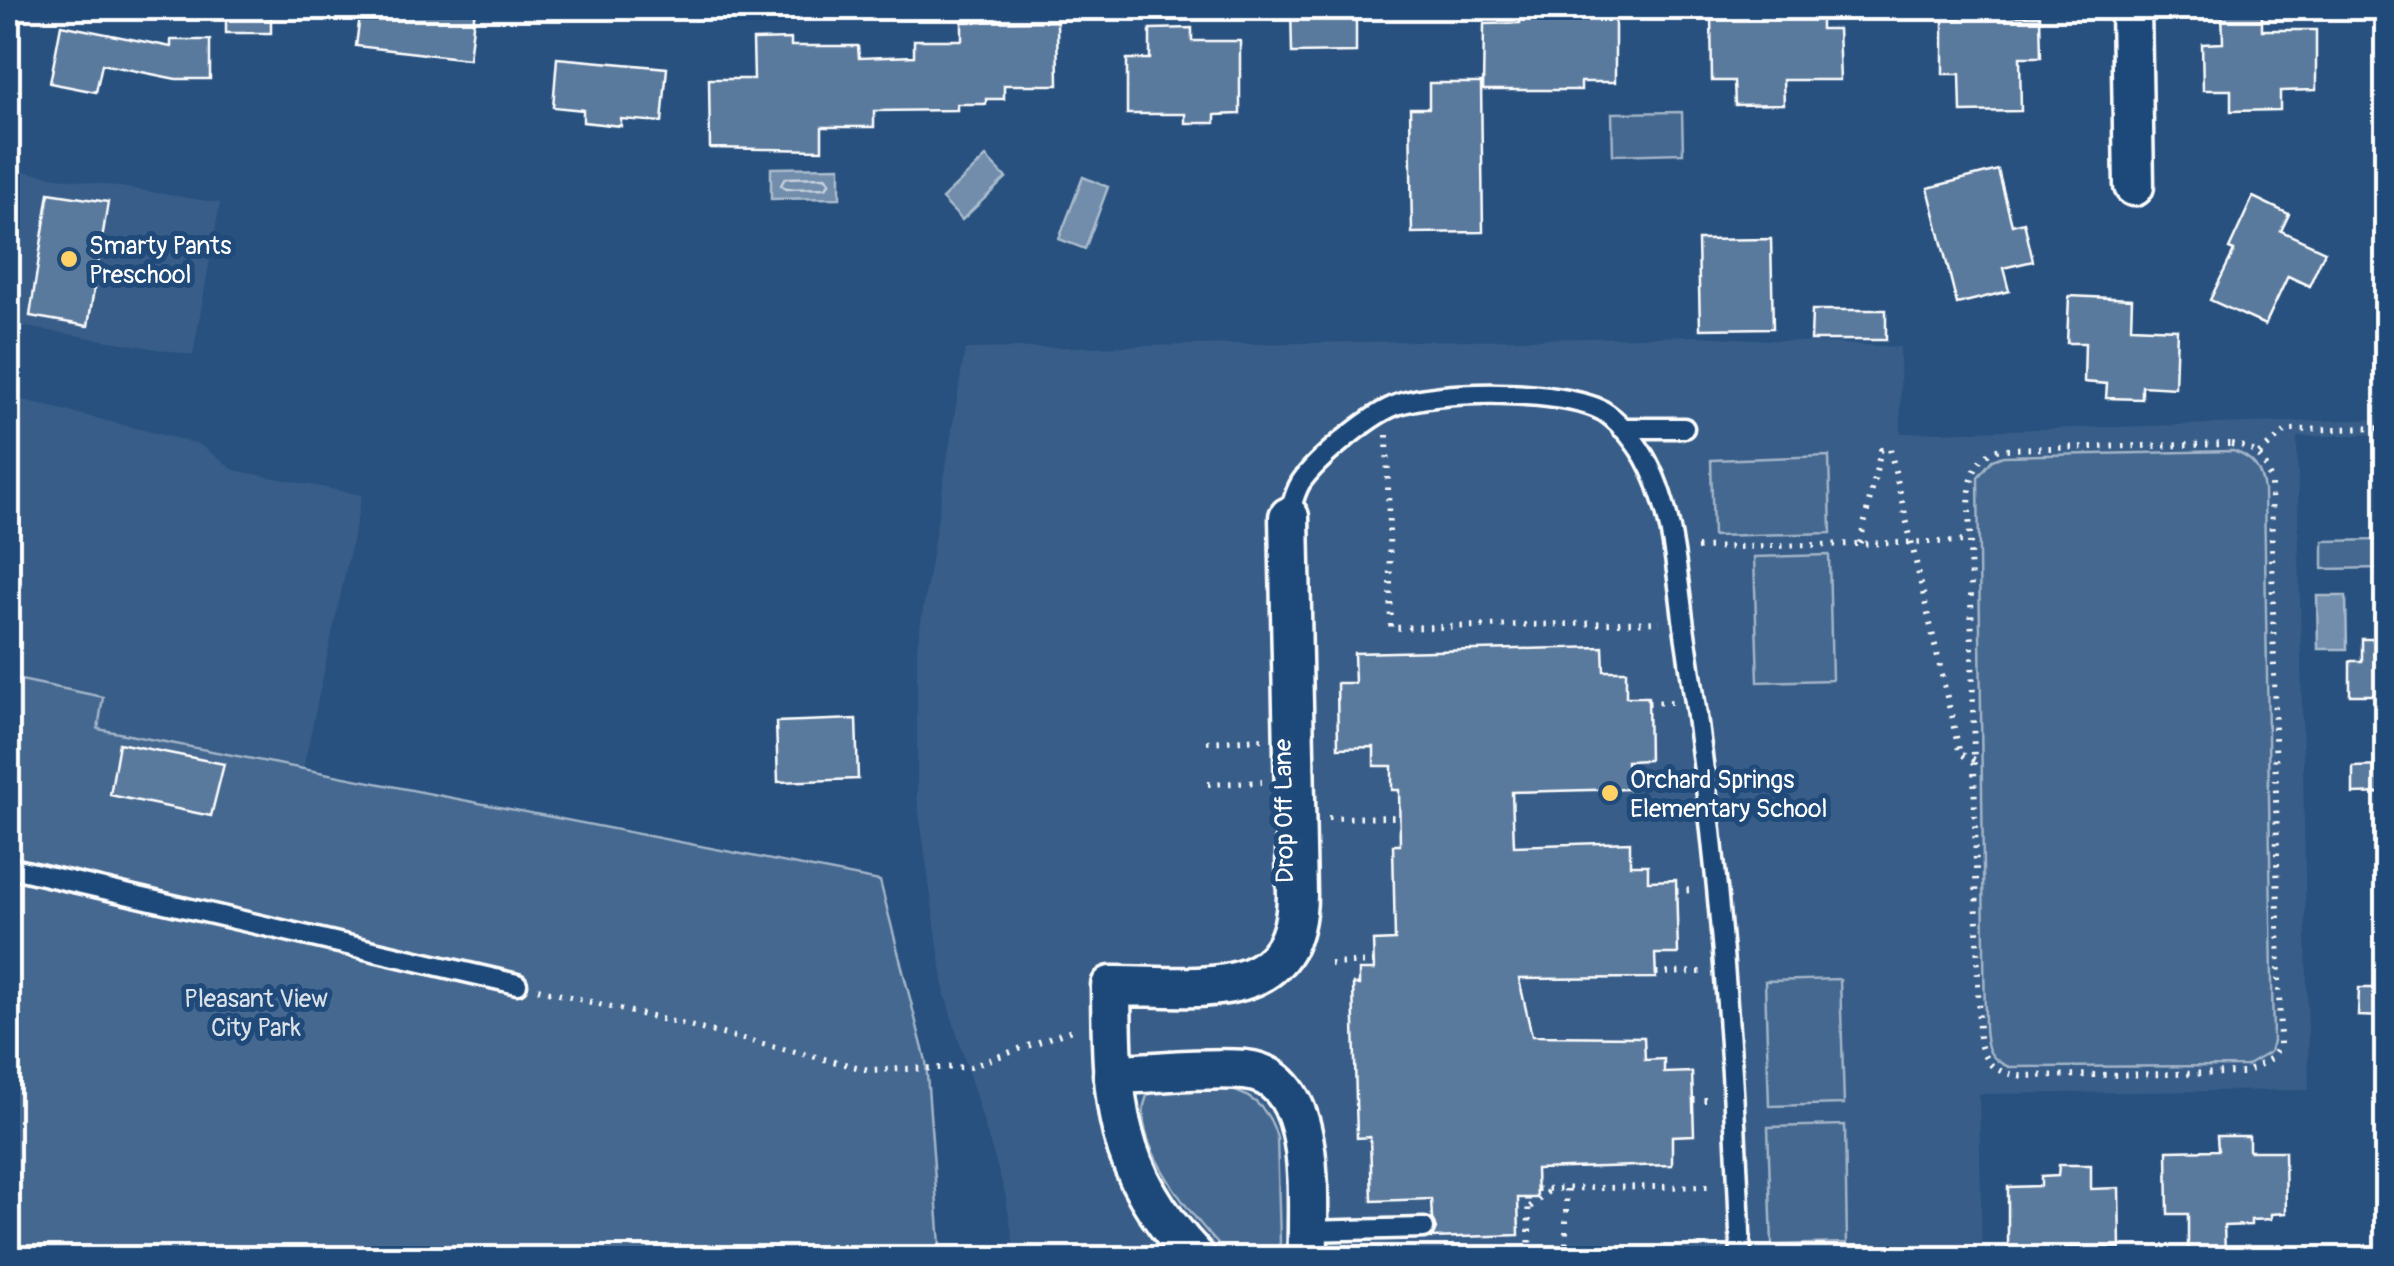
<svg xmlns="http://www.w3.org/2000/svg" width="2394" height="1266" font-family="Pangolin,sans-serif">
<style>
.built{fill:#375d88}
.green{fill:#446890;stroke:#a2b4c8;stroke-width:2.5}
.water{fill:#718dab;stroke:#aabbcd;stroke-width:2.5}
.lines{fill:none;stroke-linecap:round;stroke-linejoin:round}
.shore{stroke:#c6d1dd;stroke-width:2.5}
.building{fill:#5a7a9d;stroke:#fff;stroke-width:2.5}
.lane-casing{stroke:#fff;stroke-width:25}
.street-casing{stroke:#fff;stroke-width:45}
.path{stroke:#fff;stroke-width:6;stroke-dasharray:2.5 8;stroke-linecap:butt}
.lane{stroke:#1f4a7a;stroke-width:18}
.street{stroke:#1f4a7a;stroke-width:38}
.poi-dot{fill:#ffd166;stroke:#1f4a7a;stroke-width:4}
.labels{text-anchor:middle;stroke-width:10;stroke-linejoin:round;paint-order:stroke}
.poi-label{font-size:25px;fill:#fff;stroke:#1f4a7a;text-anchor:start}
.street-label{font-size:25px;fill:#fff;stroke:#1f4a7a}
.park-label{font-size:25px;fill:#dae1e9;stroke:#1f4a7a}
</style>
<rect width="100%" height="100%" fill="#28517f"/>
<filter id="ink" filterUnits="userSpaceOnUse"><feTurbulence type="fractalNoise" baseFrequency=".01" numOctaves="2"/><feDisplacementMap in="SourceGraphic" scale="20" xChannelSelector="R" yChannelSelector="G"/><feConvolveMatrix kernelMatrix="1 2 1 2 8 2 1 2 1" color-interpolation-filters="sRGB"/></filter>
<g filter="url(#ink)">
<g class="built">
<path d="M 8,169 L 220,203 L 193,355 L 8,324 Z"/>
<path d="M 1698,336 L 1900,347 L 1901,433 L 2386,419 L 2386,434 L 2297,437 L 2309,1090 L 1979,1094 L 1982,1258 L 1016,1258 L 1005,1193 L 945,995 L 917,798 L 917,647 L 965,349 Z"/>
<path d="M 8,396 L 199,444 L 234,470 L 362,495 L 303,769 L 97,729 L 102,696 L 12,678 L 8,691 Z"/>
</g>
<g class="green">
<path d="M 1682,112 L 1683,153 L 1613,155 L 1612,113 Z"/>
<path d="M 2233,451 C 2254,458 2261,469 2264,490 L 2273,1041 L 2270,1052 L 2246,1066 L 2009,1067 C 1989,1059 1986,1048 1985,1027 L 1978,477 L 1992,460 L 2003,456 Z"/>
<path d="M 1829,456 L 1831,533 L 1713,536 L 1711,460 Z"/>
<path d="M 2386,540 L 2386,568 L 2323,569 L 2323,541 Z"/>
<path d="M 1829,555 L 1832,680 L 1758,682 L 1754,557 Z"/>
<path d="M 11,678 L 103,697 L 98,729 L 880,881 L 926,1061 L 941,1258 L 8,1258 L 8,691 Z"/>
<path d="M 1840,979 L 1844,1104 L 1769,1106 L 1765,981 Z"/>
<path d="M 1215,1087 C 1248,1090 1269,1106 1277,1138 L 1280,1242 L 1276,1258 L 1231,1258 C 1201,1227 1126,1142 1147,1096 L 1156,1090 Z"/>
<path d="M 1845,1125 L 1847,1243 L 1772,1245 L 1768,1127 Z"/>
</g>
<g class="water">
<path d="M 986,157 L 1006,178 L 962,220 L 942,199 Z"/>
<path d="M 840,167 L 840,198 L 771,199 L 771,168 Z"/>
<path d="M 1083,177 L 1108,187 L 1085,249 L 1059,239 Z"/>
<path d="M 2317,596 L 2346,596 L 2347,649 L 2318,649 Z"/>
</g>
<g class="lines">
<path class="shore" d="M 825,177 L 830,182 L 826,188 L 786,189 L 781,185 L 785,178 Z"/>
</g>
<g class="building">
<rect x="226" y="8" width="45" height="25"/>
<path d="M 361,8 L 475,8 L 469,59 L 356,46 Z"/>
<path d="M 1291,8 L 1356,8 L 1356,52 L 1292,53 Z"/>
<path d="M 1520,8 L 1615,8 L 1615,82 L 1581,82 L 1581,90 L 1483,90 L 1484,24 L 1520,23 Z"/>
<path d="M 1732,8 L 1773,8 L 1773,19 L 1821,18 L 1821,29 L 1838,29 L 1840,80 L 1783,80 L 1784,104 L 1735,105 L 1734,81 L 1712,81 L 1711,16 L 1732,16 Z"/>
<path d="M 1960,8 L 2014,8 L 2015,16 L 2040,16 L 2041,57 L 2020,57 L 2021,111 L 1961,112 L 1960,74 L 1943,74 L 1943,19 L 1960,19 Z"/>
<path d="M 2262,9 L 2262,30 L 2316,30 L 2316,90 L 2280,91 L 2280,110 L 2231,111 L 2231,90 L 2203,90 L 2202,44 L 2223,43 L 2222,10 Z"/>
<path d="M 1057,21 L 1058,85 L 1004,85 L 1004,99 L 986,99 L 986,104 L 957,104 L 957,110 L 874,111 L 874,127 L 822,127 L 822,150 L 710,148 L 709,79 L 754,79 L 753,40 L 791,39 L 791,46 L 858,46 L 859,58 L 914,56 L 914,40 L 962,40 L 962,22 Z"/>
<path d="M 61,25 L 171,47 L 171,40 L 210,40 L 210,79 L 176,79 L 102,64 L 96,92 L 50,83 Z"/>
<path d="M 1192,28 L 1192,41 L 1240,41 L 1240,114 L 1215,115 L 1215,123 L 1185,123 L 1185,114 L 1127,114 L 1127,59 L 1150,59 L 1150,29 Z"/>
<path d="M 557,58 L 667,68 L 662,122 L 621,119 L 621,126 L 583,122 L 583,110 L 553,107 Z"/>
<path d="M 1429,83 L 1481,83 L 1483,232 L 1412,233 L 1410,108 L 1429,108 Z"/>
<path d="M 1998,170 L 2012,225 L 2024,222 L 2033,261 L 2003,268 L 2009,291 L 1957,304 L 1928,188 Z"/>
<path d="M 49,193 L 108,202 L 88,326 L 30,316 Z"/>
<path d="M 2253,197 L 2289,214 L 2281,231 L 2325,251 L 2309,286 L 2288,276 L 2265,325 L 2210,300 L 2234,251 L 2229,249 Z"/>
<path d="M 1771,239 L 1773,328 L 1700,329 L 1698,240 Z"/>
<path d="M 2069,296 L 2132,299 L 2131,327 L 2177,329 L 2175,388 L 2142,386 L 2142,399 L 2106,398 L 2107,384 L 2084,382 L 2085,343 L 2067,343 Z"/>
<path d="M 1812,310 L 1886,310 L 1886,340 L 1811,340 Z"/>
<path d="M 2362,639 L 2386,639 L 2386,695 L 2350,695 L 2350,661 L 2362,661 Z"/>
<path d="M 1603,647 L 1604,671 L 1626,671 L 1626,697 L 1648,697 L 1649,760 L 1627,761 L 1628,789 L 1512,792 L 1514,846 L 1630,842 L 1630,865 L 1648,865 L 1648,881 L 1676,880 L 1678,954 L 1655,954 L 1656,978 L 1519,979 L 1532,1036 L 1644,1037 L 1645,1060 L 1664,1059 L 1664,1073 L 1692,1072 L 1694,1135 L 1672,1136 L 1672,1165 L 1536,1169 L 1537,1198 L 1518,1198 L 1519,1235 L 1432,1238 L 1436,1229 L 1432,1219 L 1431,1199 L 1372,1201 L 1370,1137 L 1357,1138 L 1353,984 L 1359,985 L 1359,970 L 1374,970 L 1373,941 L 1395,940 L 1393,845 L 1400,845 L 1399,790 L 1392,790 L 1392,766 L 1374,766 L 1374,747 L 1338,748 L 1337,683 L 1355,683 L 1354,653 Z"/>
<path d="M 856,719 L 858,779 L 778,782 L 776,722 Z"/>
<path d="M 119,743 L 224,764 L 211,816 L 110,795 Z"/>
<path d="M 2386,766 L 2386,793 L 2353,794 L 2353,767 Z"/>
<path d="M 2359,988 L 2386,988 L 2386,1017 L 2358,1016 Z"/>
<path d="M 2217,1136 L 2249,1136 L 2249,1151 L 2285,1151 L 2286,1213 L 2271,1214 L 2271,1219 L 2251,1220 L 2251,1225 L 2224,1226 L 2225,1251 L 2188,1251 L 2188,1214 L 2168,1214 L 2167,1151 L 2218,1150 Z"/>
<path d="M 2059,1165 L 2091,1165 L 2091,1189 L 2119,1188 L 2120,1248 L 2065,1248 L 2066,1258 L 2008,1258 L 2008,1187 L 2041,1186 L 2041,1177 L 2058,1176 Z"/>
</g>
<g class="lines">
<defs>
<g id="lane">
<path d="M 1622,428 L 1684,428"/>
<path d="M 1292,522 L 1289,517 C 1292,505 1294,493 1301,482 C 1316,460 1369,416 1394,406 C 1436,389 1563,389 1603,411 C 1619,421 1634,440 1644,456 C 1676,511 1677,585 1687,647 C 1718,850 1734,1053 1741,1258"/>
<path d="M 8,867 L 517,984"/>
<path d="M 1307,1231 L 1424,1228"/>
</g>
<g id="street">
<path d="M 2131,8 L 2134,186"/>
<path d="M 1113,1074 C 1156,1073 1203,1067 1245,1070 C 1322,1077 1306,1205 1308,1258"/>
<path d="M 1196,1258 C 1113,1170 1112,1102 1111,986 C 1192,985 1296,1008 1297,895 L 1289,517"/>
</g>
</defs>
<use href="#lane" class="lane-casing"/>
<use href="#street" class="street-casing"/>
<g class="path">
<path d="M 1387,435 L 1391,628 L 1660,622"/>
<path d="M 2231,444 C 2257,448 2267,459 2271,485 L 2280,1046 L 2272,1058 L 2244,1073 L 2020,1076 C 1995,1072 1983,1064 1979,1037 L 1970,541 C 1970,510 1961,457 2001,449 Z"/>
<path d="M 2259,454 L 2287,430 L 2386,428"/>
<path d="M 1860,543 L 1881,450 L 1890,449 L 1960,754 L 1975,760"/>
<path d="M 1697,548 L 1970,541"/>
<path d="M 1648,703 L 1672,702"/>
<path d="M 1207,742 L 1262,739"/>
<path d="M 1208,784 L 1262,782"/>
<path d="M 1328,818 L 1400,817"/>
<path d="M 1676,891 L 1695,890"/>
<path d="M 1330,964 L 1374,962"/>
<path d="M 1656,973 L 1703,972"/>
<path d="M 538,989 L 869,1070 L 970,1067 L 1077,1028"/>
<path d="M 1693,1100 L 1712,1100"/>
<path d="M 1537,1189 L 1715,1186"/>
<path d="M 1566,1189 L 1566,1254"/>
<path d="M 1528,1198 L 1530,1258"/>
<path d="M 1530,1207 L 1551,1189"/>
</g>
<use href="#lane" class="lane"/>
<use href="#street" class="street"/>
</g>
</g>
<g class="poi-dot">
<circle cx="69" cy="259" r="10"/>
<circle cx="1610" cy="793" r="10"/>
</g>
<g class="labels">
<g class="poi-label">
<text x="89" y="254">Smarty Pants<tspan x="89" dy="29">Preschool</tspan></text>
<text x="1630" y="788">Orchard Springs<tspan x="1630" dy="29">Elementary School</tspan></text>
</g>
<g class="street-label">
<text transform="translate(1283 811) rotate(-91)" y="9">Drop Off Lane</text>
</g>
<g class="park-label">
<text x="256" y="1007">Pleasant View<tspan x="256" dy="29">City Park</tspan></text>
</g>
</g>
<rect width="2394" height="1266" fill="none" stroke="#1f4a7a" stroke-width="40"/>
<rect x="20" y="20" width="2354" height="1226" fill="none" stroke="#fff" stroke-width="4" filter="url(#ink)"/>
</svg>
